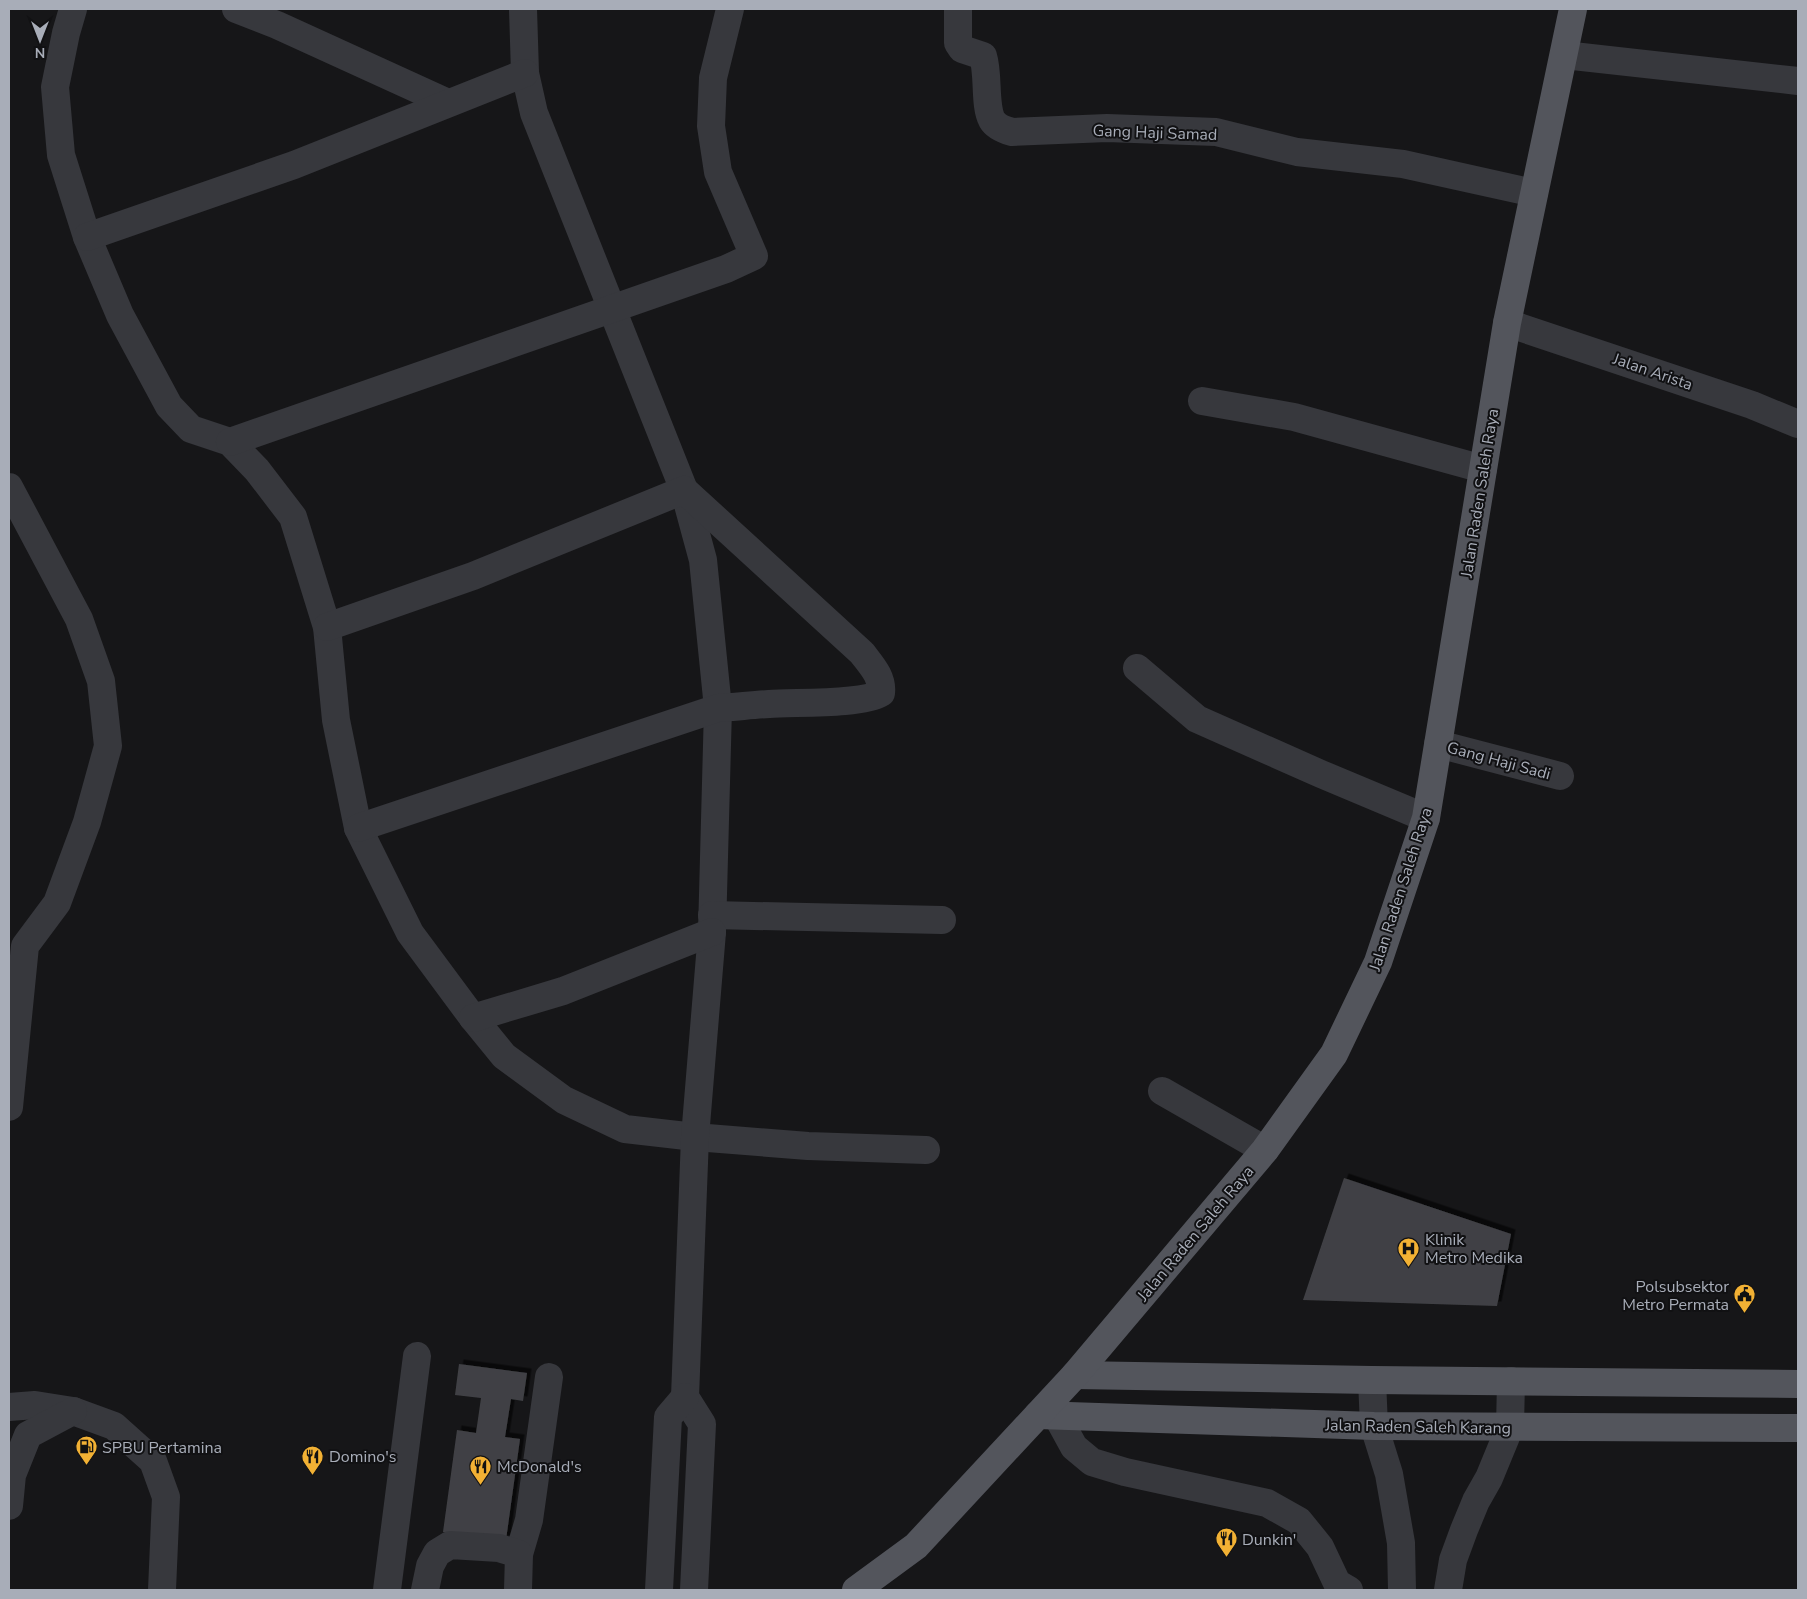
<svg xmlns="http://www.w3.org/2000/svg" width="1807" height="1599" font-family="'Nunito Sans',sans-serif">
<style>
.building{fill:#404145;filter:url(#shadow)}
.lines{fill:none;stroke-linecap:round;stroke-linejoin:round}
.minor{stroke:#37383d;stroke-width:28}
.major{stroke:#53555c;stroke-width:28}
.labels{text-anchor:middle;stroke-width:4;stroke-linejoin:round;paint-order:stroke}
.street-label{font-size:16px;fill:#a8adb8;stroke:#111113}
.poi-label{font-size:16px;fill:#a8adb8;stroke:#111113;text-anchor:start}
</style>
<defs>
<filter id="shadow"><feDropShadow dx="4.5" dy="-4.5" stdDeviation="0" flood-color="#0009"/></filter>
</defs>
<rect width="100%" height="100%" fill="#161618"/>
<g class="building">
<path d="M 1344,1178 L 1511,1234 L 1497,1306 L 1303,1300 Z"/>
<path d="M 459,1364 L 527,1373 L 523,1401 L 511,1399 L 505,1437 L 520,1439 L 506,1540 L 443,1532 L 457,1430 L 476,1433 L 481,1398 L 455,1395 Z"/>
</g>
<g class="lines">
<g class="minor">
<path d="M 73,9 L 66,33 L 55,87 L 61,155 L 87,237 L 120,315 L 169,406 L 191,429 L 230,442 L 257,470 L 293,517 L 327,627 L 336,720 L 358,828 L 410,933 L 473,1018 L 504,1056 L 564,1100 L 625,1129 L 695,1137 L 808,1146 L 926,1150"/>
<path d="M 236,9 L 277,25 L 448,103"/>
<path d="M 523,9 L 525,73 L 534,113 L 684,490 L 703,560 L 718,708 L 712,932 L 695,1137 L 685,1397 L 702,1424 L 694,1590"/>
<path d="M 958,9 L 958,43 L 962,49 L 983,56 C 989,75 984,105 992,120 C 996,127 1005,130 1012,132 L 1107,128 L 1216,132 L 1297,152 L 1403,164 L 1534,193"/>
<path d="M 1564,55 L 1798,81"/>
<path d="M 87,237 L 294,165 L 525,73"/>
<path d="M 1507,323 L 1752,405 L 1798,424"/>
<path d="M 1202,401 L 1294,417 L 1483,469"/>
<path d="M 230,442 L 726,269 L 754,256 L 718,172 L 711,126 L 713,78 L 730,9"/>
<path d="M 9,487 L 79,619 L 101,681 L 108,746 L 87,822 L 57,903 L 25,946 L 9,1107"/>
<path d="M 327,627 L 473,576 L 684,490 L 862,653 C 871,665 883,677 881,693 C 862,705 794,702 769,704 C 752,705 735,707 718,708 L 358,828"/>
<path d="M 1137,668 L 1197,719 L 1321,774 L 1426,818"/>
<path d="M 1438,744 L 1560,776"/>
<path d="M 712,915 L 942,920"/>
<path d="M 473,1018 L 563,991 L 712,932"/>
<path d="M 1162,1091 L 1265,1150"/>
<path d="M 1372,1380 L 1374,1426 L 1389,1474 L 1401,1543 L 1402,1590"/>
<path d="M 9,1407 L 35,1405 L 73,1411 L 114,1426 L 153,1461 L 166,1497 L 162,1590"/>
<path d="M 1057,1416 L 1074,1447 L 1092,1462 L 1125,1472 L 1267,1503 L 1299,1521 L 1320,1547 L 1337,1583 L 1349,1590"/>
<path d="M 9,1506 L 12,1475 L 28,1435 L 73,1411"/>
<path d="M 519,1554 L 529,1520 L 549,1377"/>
<path d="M 387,1590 L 417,1356"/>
<path d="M 425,1590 L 430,1566 L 437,1553 L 450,1545 L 499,1548 L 519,1554 L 518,1590"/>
<path d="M 659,1590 L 668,1417 L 685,1397"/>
<path d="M 1448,1590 L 1453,1560 L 1464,1530 L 1476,1501 L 1489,1478 L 1510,1427 L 1511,1381"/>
</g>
<g class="major">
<path d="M 1075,1375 L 1372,1380 L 1798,1384"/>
<path d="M 1038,1415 L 1374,1426 L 1798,1428"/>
<path d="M 856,1590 L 916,1546 L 1075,1375 L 1265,1150 L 1334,1054 L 1378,962 L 1426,818 L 1507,323 L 1573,9"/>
</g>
</g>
<defs>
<symbol id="hospital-pin" viewBox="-11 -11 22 30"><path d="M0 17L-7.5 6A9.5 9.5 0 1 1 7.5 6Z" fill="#f2b134" stroke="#111113"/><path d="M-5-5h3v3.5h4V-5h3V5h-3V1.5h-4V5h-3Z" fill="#111"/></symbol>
<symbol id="civic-pin" viewBox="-11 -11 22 30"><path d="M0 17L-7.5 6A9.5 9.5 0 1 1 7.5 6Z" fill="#f2b134" stroke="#111113"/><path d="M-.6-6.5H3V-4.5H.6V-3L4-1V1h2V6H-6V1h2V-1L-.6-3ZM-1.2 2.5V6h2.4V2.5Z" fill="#111"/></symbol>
<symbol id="fuel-pin" viewBox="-11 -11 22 30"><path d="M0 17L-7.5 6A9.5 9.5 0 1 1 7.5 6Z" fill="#f2b134" stroke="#111113"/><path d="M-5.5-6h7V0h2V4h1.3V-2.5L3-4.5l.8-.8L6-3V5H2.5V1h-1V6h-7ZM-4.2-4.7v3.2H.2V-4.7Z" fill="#111"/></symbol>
<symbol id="restaurant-pin" viewBox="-11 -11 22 30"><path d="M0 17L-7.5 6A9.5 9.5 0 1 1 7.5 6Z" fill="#f2b134" stroke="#111113"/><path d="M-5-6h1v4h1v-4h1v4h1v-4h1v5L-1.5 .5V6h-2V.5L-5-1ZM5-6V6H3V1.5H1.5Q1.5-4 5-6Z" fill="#111"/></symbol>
</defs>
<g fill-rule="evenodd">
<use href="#hospital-pin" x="1396" y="1236" width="25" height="34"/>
<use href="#civic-pin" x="1732" y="1282" width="25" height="34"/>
<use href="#fuel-pin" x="74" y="1434" width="25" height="34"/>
<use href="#restaurant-pin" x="300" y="1444" width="25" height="34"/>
<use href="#restaurant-pin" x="468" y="1454" width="25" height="34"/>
<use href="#restaurant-pin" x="1214" y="1526" width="25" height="34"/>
</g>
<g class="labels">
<g class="street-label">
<text transform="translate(1155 132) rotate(2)" y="6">Gang Haji Samad</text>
<text transform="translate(1653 371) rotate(19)" y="6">Jalan Arista</text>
<text transform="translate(1479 493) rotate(-81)" y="6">Jalan Raden Saleh Raya</text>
<text transform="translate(1499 760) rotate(15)" y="6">Gang Haji Sadi</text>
<text transform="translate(1400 889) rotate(-72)" y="6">Jalan Raden Saleh Raya</text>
<text transform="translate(1195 1233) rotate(-50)" y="6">Jalan Raden Saleh Raya</text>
<text transform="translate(1418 1426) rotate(1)" y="6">Jalan Raden Saleh Karang</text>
</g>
<g class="poi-label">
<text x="1425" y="1245">Klinik<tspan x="1425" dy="18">Metro Medika</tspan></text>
<text x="1729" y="1292" text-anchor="end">Polsubsektor<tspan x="1729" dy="18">Metro Permata</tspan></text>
<text x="102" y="1453">SPBU Pertamina</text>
<text x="329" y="1462">Domino's</text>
<text x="497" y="1472">McDonald's</text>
<text x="1242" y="1545">Dunkin'</text>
</g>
</g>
<rect width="1807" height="1599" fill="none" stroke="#a8adb8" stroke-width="20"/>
<g transform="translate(40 40) rotate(180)" stroke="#111113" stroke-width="4" paint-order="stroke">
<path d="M0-4L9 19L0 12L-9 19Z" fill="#a8adb8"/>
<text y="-8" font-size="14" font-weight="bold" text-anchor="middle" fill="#a8adb8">N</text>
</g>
</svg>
